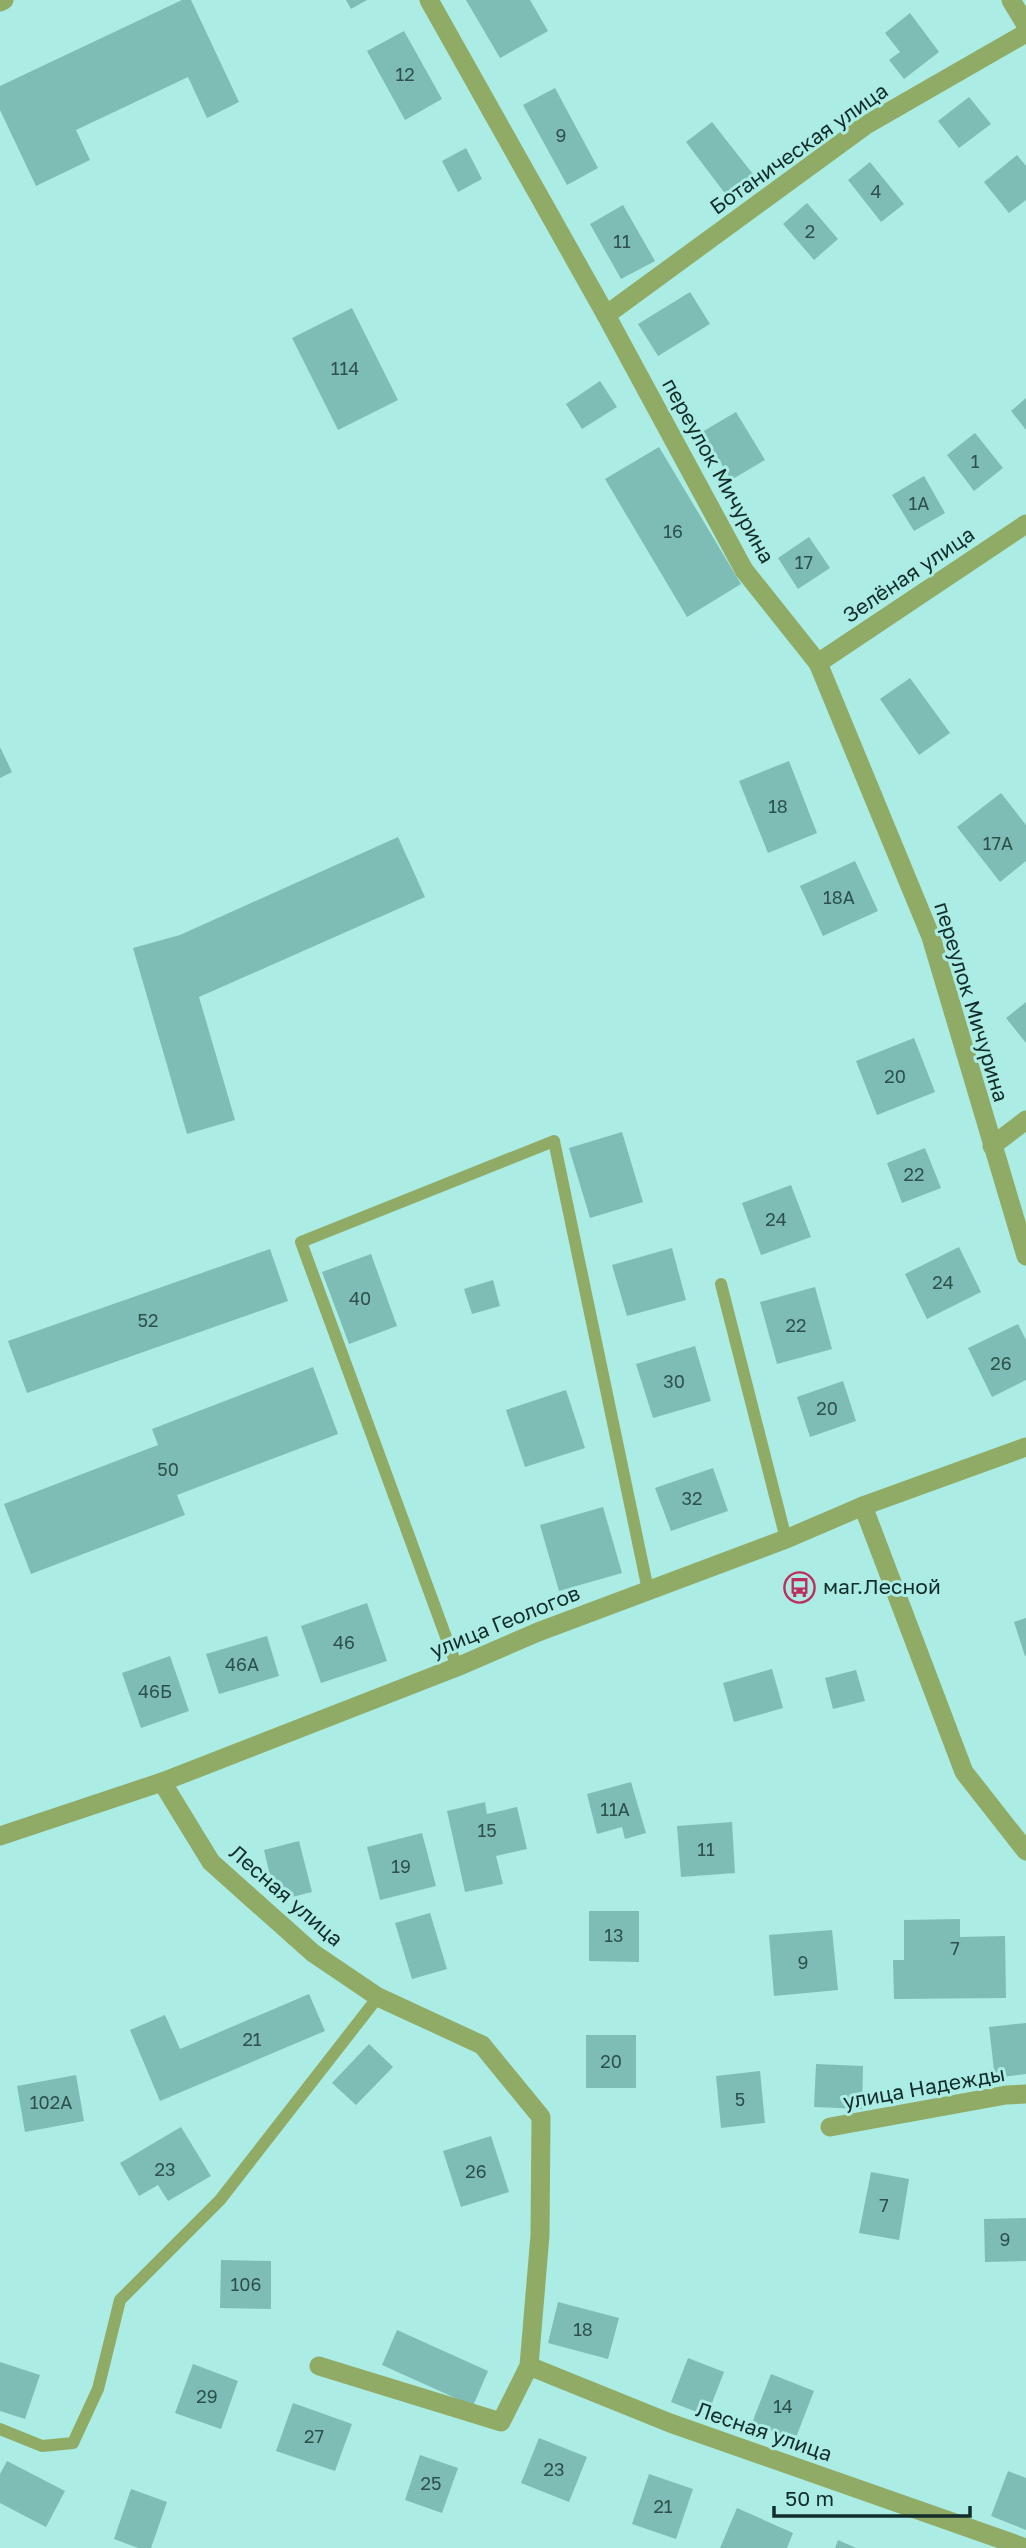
<svg xmlns="http://www.w3.org/2000/svg" width="1026" height="2548" font-family="'Golos Text',sans-serif">
<style>
.building{fill:#7dbdb5}
.lines{fill:none;stroke-linecap:round;stroke-linejoin:round}
.service{stroke:#90ab65;stroke-width:12}
.minor{stroke:#90ab65;stroke-width:19}
.tertiary{stroke:#90ab65;stroke-width:19}
.labels{text-anchor:middle;stroke-width:6;stroke-linejoin:round;paint-order:stroke}
.number-label{font-size:18px;fill:#2e514d}
.street-label{font-size:21px;fill:#132d2a;stroke:#abece4}
.poi-label{font-size:21px;fill:#132d2a;stroke:#abece4;text-anchor:start}
</style>
<rect width="100%" height="100%" fill="#abece4"/>
<g class="building">
<path d="M 182,0 L 191,0 L 239,102 L 207,118 L 188,77 L 76,130 L 90,160 L 36,186 L 0,110 L 0,86 Z"/>
<path d="M 346,0 L 367,0 L 351,9 Z"/>
<path d="M 466,0 L 530,0 L 548,31 L 500,58 Z"/>
<path d="M 910,13 L 939,52 L 904,79 L 889,60 L 900,52 L 885,33 Z"/>
<path d="M 404,31 L 442,99 L 405,120 L 367,51 Z"/>
<path d="M 555,88 L 598,168 L 567,185 L 523,105 Z"/>
<path d="M 969,97 L 991,124 L 959,148 L 938,121 Z"/>
<path d="M 712,122 L 760,183 L 733,204 L 686,142 Z"/>
<path d="M 466,148 L 482,179 L 458,192 L 442,161 Z"/>
<path d="M 1017,155 L 1026,166 L 1026,200 L 1009,213 L 984,182 Z"/>
<path d="M 870,162 L 904,204 L 881,222 L 848,180 Z"/>
<path d="M 807,203 L 838,239 L 814,260 L 783,224 Z"/>
<path d="M 623,205 L 655,261 L 621,279 L 590,224 Z"/>
<path d="M 690,292 L 710,324 L 658,356 L 638,324 Z"/>
<path d="M 352,308 L 398,400 L 338,430 L 292,338 Z"/>
<path d="M 600,381 L 617,407 L 582,429 L 566,404 Z"/>
<path d="M 1026,398 L 1026,430 L 1011,411 Z"/>
<path d="M 736,412 L 765,460 L 731,480 L 702,432 Z"/>
<path d="M 975,433 L 1003,468 L 974,491 L 947,455 Z"/>
<path d="M 659,447 L 741,584 L 687,617 L 605,479 Z"/>
<path d="M 924,476 L 945,513 L 914,531 L 892,495 Z"/>
<path d="M 809,537 L 830,568 L 798,589 L 778,558 Z"/>
<path d="M 910,678 L 950,733 L 919,755 L 880,699 Z"/>
<path d="M 0,747 L 12,772 L 0,778 Z"/>
<path d="M 789,761 L 817,833 L 768,853 L 739,781 Z"/>
<path d="M 1001,793 L 1026,825 L 1026,861 L 1000,882 L 957,827 Z"/>
<path d="M 398,837 L 425,897 L 199,997 L 235,1120 L 187,1134 L 133,948 L 180,935 Z"/>
<path d="M 855,861 L 878,911 L 823,936 L 800,886 Z"/>
<path d="M 1026,1002 L 1026,1043 L 1006,1018 Z"/>
<path d="M 914,1038 L 935,1092 L 877,1115 L 856,1061 Z"/>
<path d="M 622,1132 L 643,1202 L 590,1218 L 569,1148 Z"/>
<path d="M 925,1148 L 941,1188 L 902,1203 L 887,1163 Z"/>
<path d="M 791,1185 L 811,1237 L 761,1255 L 742,1203 Z"/>
<path d="M 959,1247 L 981,1292 L 927,1319 L 905,1274 Z"/>
<path d="M 672,1248 L 686,1300 L 627,1316 L 612,1265 Z"/>
<path d="M 270,1249 L 288,1301 L 27,1393 L 8,1341 Z"/>
<path d="M 371,1254 L 397,1326 L 349,1344 L 322,1272 Z"/>
<path d="M 493,1280 L 500,1306 L 472,1314 L 464,1289 Z"/>
<path d="M 815,1287 L 832,1349 L 777,1364 L 760,1302 Z"/>
<path d="M 1018,1324 L 1026,1340 L 1026,1380 L 992,1397 L 968,1348 Z"/>
<path d="M 695,1346 L 711,1401 L 653,1418 L 636,1364 Z"/>
<path d="M 313,1367 L 338,1434 L 177,1495 L 185,1515 L 31,1574 L 4,1504 L 158,1445 L 152,1429 Z"/>
<path d="M 843,1381 L 856,1421 L 810,1437 L 797,1397 Z"/>
<path d="M 566,1390 L 585,1448 L 525,1467 L 506,1410 Z"/>
<path d="M 713,1468 L 728,1511 L 671,1531 L 655,1488 Z"/>
<path d="M 603,1507 L 622,1573 L 559,1591 L 540,1525 Z"/>
<path d="M 367,1603 L 387,1661 L 321,1683 L 301,1626 Z"/>
<path d="M 1026,1618 L 1026,1656 L 1025,1656 L 1014,1622 Z"/>
<path d="M 267,1636 L 279,1676 L 219,1694 L 206,1654 Z"/>
<path d="M 170,1656 L 189,1711 L 141,1728 L 122,1673 Z"/>
<path d="M 772,1669 L 783,1708 L 734,1722 L 723,1683 Z"/>
<path d="M 856,1670 L 865,1701 L 833,1709 L 825,1678 Z"/>
<path d="M 631,1782 L 646,1833 L 625,1839 L 622,1827 L 597,1834 L 587,1794 Z"/>
<path d="M 485,1802 L 487,1814 L 517,1807 L 527,1849 L 496,1856 L 503,1884 L 465,1892 L 447,1811 Z"/>
<path d="M 732,1822 L 735,1873 L 681,1877 L 677,1826 Z"/>
<path d="M 422,1833 L 436,1886 L 380,1900 L 367,1847 Z"/>
<path d="M 299,1841 L 312,1892 L 276,1901 L 264,1850 Z"/>
<path d="M 589,1911 L 639,1911 L 639,1962 L 589,1961 Z"/>
<path d="M 430,1913 L 447,1969 L 412,1979 L 395,1923 Z"/>
<path d="M 960,1919 L 960,1937 L 1005,1936 L 1006,1998 L 894,1999 L 893,1960 L 904,1960 L 904,1920 Z"/>
<path d="M 832,1930 L 838,1990 L 774,1996 L 769,1935 Z"/>
<path d="M 309,1994 L 325,2031 L 160,2101 L 130,2030 L 165,2015 L 180,2049 Z"/>
<path d="M 1026,2023 L 1026,2074 L 995,2078 L 989,2027 Z"/>
<rect x="586" y="2035" width="50" height="53"/>
<path d="M 369,2044 L 393,2067 L 356,2105 L 332,2083 Z"/>
<path d="M 816,2064 L 863,2066 L 862,2109 L 814,2107 Z"/>
<path d="M 760,2071 L 765,2123 L 721,2128 L 716,2076 Z"/>
<path d="M 76,2075 L 84,2121 L 25,2132 L 17,2086 Z"/>
<path d="M 181,2127 L 211,2176 L 168,2201 L 158,2185 L 139,2196 L 120,2163 Z"/>
<path d="M 491,2136 L 509,2192 L 461,2207 L 443,2151 Z"/>
<path d="M 871,2172 L 909,2179 L 899,2240 L 859,2233 Z"/>
<path d="M 1026,2218 L 1026,2261 L 985,2262 L 984,2219 Z"/>
<path d="M 221,2260 L 271,2261 L 271,2309 L 220,2308 Z"/>
<path d="M 558,2302 L 619,2318 L 608,2359 L 548,2343 Z"/>
<path d="M 397,2330 L 488,2371 L 473,2406 L 382,2365 Z"/>
<path d="M 688,2358 L 724,2372 L 707,2416 L 671,2402 Z"/>
<path d="M 0,2362 L 40,2375 L 25,2419 L 0,2411 Z"/>
<path d="M 193,2364 L 238,2381 L 221,2429 L 175,2413 Z"/>
<path d="M 771,2374 L 814,2391 L 795,2440 L 752,2423 Z"/>
<path d="M 293,2403 L 352,2424 L 335,2471 L 276,2451 Z"/>
<path d="M 539,2438 L 587,2457 L 569,2502 L 521,2483 Z"/>
<path d="M 420,2455 L 458,2468 L 442,2513 L 405,2500 Z"/>
<path d="M 7,2461 L 65,2491 L 46,2527 L 0,2503 L 0,2474 Z"/>
<path d="M 1008,2471 L 1026,2478 L 1026,2530 L 991,2516 Z"/>
<path d="M 649,2474 L 693,2489 L 676,2539 L 632,2524 Z"/>
<path d="M 131,2489 L 167,2502 L 151,2548 L 138,2548 L 114,2539 Z"/>
<path d="M 737,2508 L 793,2533 L 787,2548 L 720,2548 Z"/>
<path d="M 838,2540 L 856,2548 L 835,2548 Z"/>
</g>
<g class="lines">
<g class="service">
<path d="M 721,1284 L 786,1539"/>
<path d="M 457,1667 L 301,1242 L 554,1141 L 648,1590"/>
<path d="M 0,2429 L 42,2446 L 73,2443 L 98,2389 L 120,2300 L 220,2200 L 378,1997"/>
</g>
<g class="minor">
<path d="M 429,0 L 606,315 L 744,570 L 818,663 L 931,937 L 1026,1256"/>
<path d="M 0,2 L 4,0"/>
<path d="M 606,315 L 866,125 L 1026,33"/>
<path d="M 818,663 L 1026,524"/>
<path d="M 992,1146 L 1026,1120"/>
<path d="M 863,1506 L 964,1772 L 1026,1851"/>
<path d="M 162,1782 L 211,1862 L 313,1953 L 378,1997 L 482,2045 L 541,2117 L 540,2235 L 529,2366"/>
<path d="M 830,2127 L 1006,2095 L 1026,2094"/>
<path d="M 319,2366 L 501,2422 L 529,2366 L 670,2423 L 1026,2548"/>
</g>
<g class="tertiary">
<path d="M 1011,0 L 1026,25"/>
<path d="M 0,1836 L 162,1782 L 457,1667 L 538,1632 L 786,1539 L 863,1506 L 1026,1447"/>
</g>
</g>
<defs>
<symbol id="bus-ring" viewBox="-11 -11 22 22"><circle r="9.5" fill="#abece4" stroke="#bc2e5d" stroke-width="1.5"/><path d="M-5-6H5V4H4V6H2V4H-2V6H-4V4H-5ZM-3.5-4V0h7V-4ZM-3.5 1.2v1.5H-2V1.2ZM2 1.2v1.5H3.5V1.2Z" fill="#bc2e5d"/></symbol>
</defs>
<g fill-rule="evenodd">
<use href="#bus-ring" x="782" y="1570" width="35" height="35"/>
</g>
<g class="labels">
<g class="number-label">
<text x="405" y="81">12</text>
<text x="561" y="142">9</text>
<text x="876" y="198">4</text>
<text x="810" y="238">2</text>
<text x="622" y="248">11</text>
<text x="345" y="375">114</text>
<text x="975" y="468">1</text>
<text x="919" y="510">1А</text>
<text x="673" y="538">16</text>
<text x="804" y="569">17</text>
<text x="778" y="813">18</text>
<text x="998" y="850">17А</text>
<text x="839" y="904">18А</text>
<text x="895" y="1083">20</text>
<text x="914" y="1181">22</text>
<text x="776" y="1226">24</text>
<text x="943" y="1289">24</text>
<text x="360" y="1305">40</text>
<text x="148" y="1327">52</text>
<text x="796" y="1332">22</text>
<text x="1001" y="1370">26</text>
<text x="674" y="1388">30</text>
<text x="827" y="1415">20</text>
<text x="168" y="1476">50</text>
<text x="692" y="1505">32</text>
<text x="344" y="1649">46</text>
<text x="242" y="1671">46А</text>
<text x="155" y="1698">46Б</text>
<text x="615" y="1816">11А</text>
<text x="487" y="1837">15</text>
<text x="706" y="1856">11</text>
<text x="401" y="1873">19</text>
<text x="614" y="1942">13</text>
<text x="955" y="1955">7</text>
<text x="803" y="1969">9</text>
<text x="252" y="2046">21</text>
<text x="611" y="2068">20</text>
<text x="740" y="2106">5</text>
<text x="51" y="2109">102А</text>
<text x="165" y="2176">23</text>
<text x="476" y="2178">26</text>
<text x="884" y="2212">7</text>
<text x="1005" y="2246">9</text>
<text x="246" y="2291">106</text>
<text x="583" y="2336">18</text>
<text x="207" y="2403">29</text>
<text x="783" y="2413">14</text>
<text x="314" y="2443">27</text>
<text x="554" y="2476">23</text>
<text x="431" y="2490">25</text>
<text x="663" y="2513">21</text>
</g>
<g class="street-label">
<text transform="translate(799 149) rotate(-35)" y="7">Ботаническая улица</text>
<text transform="translate(718 471) rotate(61)" y="7">переулок Мичурина</text>
<text transform="translate(909 575) rotate(-34)" y="7">Зелёная улица</text>
<text transform="translate(971 1002) rotate(73)" y="7">переулок Мичурина</text>
<text transform="translate(505 1622) rotate(-22)" y="7">улица Геологов</text>
<text transform="translate(286 1896) rotate(41)" y="7">Лесная улица</text>
<text transform="translate(924 2088) rotate(-10)" y="7">улица Надежды</text>
<text transform="translate(764 2432) rotate(19)" y="7">Лесная улица</text>
</g>
<g class="poi-label">
<text x="823" y="1594">маг.Лесной</text>
</g>
</g>
<path d="M774 2506v10h196v-10" fill="none" stroke="#132d2a" stroke-width="3.5"/>
<text x="785" y="2506" font-size="21" fill="#132d2a" stroke="#abece4" stroke-width="5" paint-order="stroke">50 m</text>
</svg>
